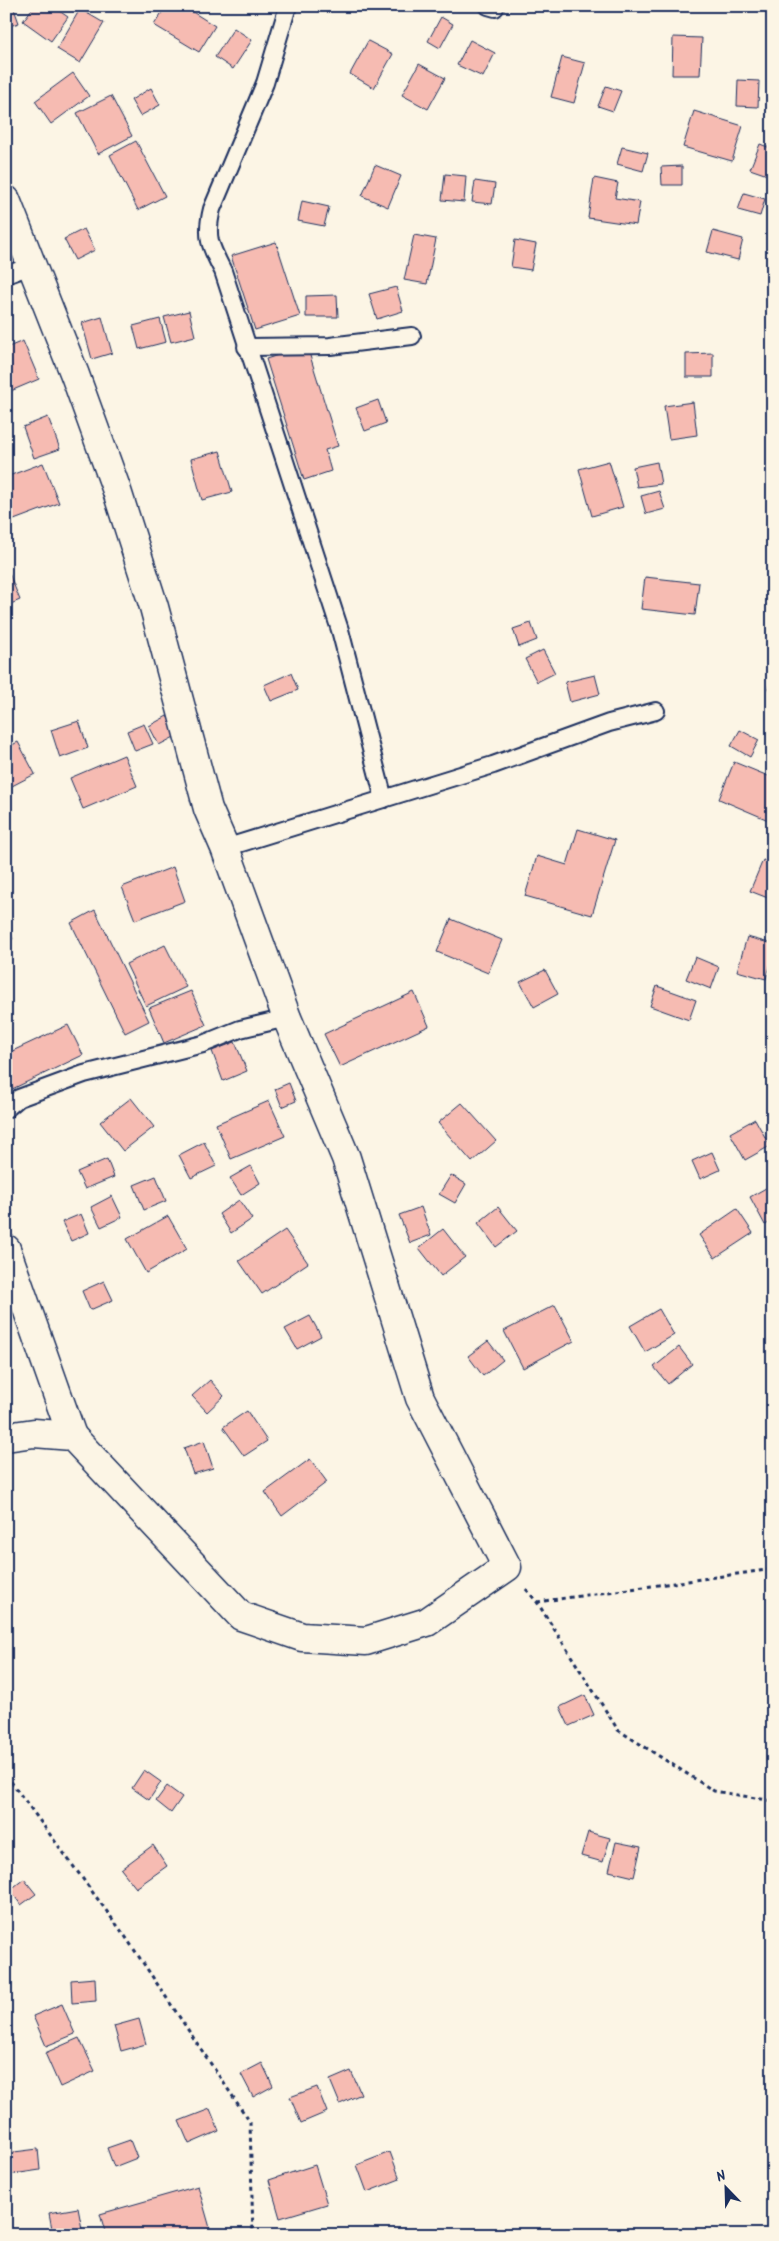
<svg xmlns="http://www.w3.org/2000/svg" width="779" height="2241" font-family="Kalam,sans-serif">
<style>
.building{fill:#f6bbb2;stroke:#1b2f5e}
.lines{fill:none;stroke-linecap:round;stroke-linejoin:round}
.lane-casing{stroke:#1b2f5e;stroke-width:20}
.street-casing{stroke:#1b2f5e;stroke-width:31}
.path{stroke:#1b2f5e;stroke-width:3;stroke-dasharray:4 4;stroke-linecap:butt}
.lane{stroke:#fcf5e5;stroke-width:16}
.street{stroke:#fcf5e5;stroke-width:28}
</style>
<rect width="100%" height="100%" fill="#fcf5e5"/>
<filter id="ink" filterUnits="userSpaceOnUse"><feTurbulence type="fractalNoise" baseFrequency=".02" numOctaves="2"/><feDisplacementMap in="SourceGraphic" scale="10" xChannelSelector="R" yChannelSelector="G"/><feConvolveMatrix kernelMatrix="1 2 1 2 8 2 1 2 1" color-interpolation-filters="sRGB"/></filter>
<g filter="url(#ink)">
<g class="building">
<path d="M 6,6 L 13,6 L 19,23 L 6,27 Z"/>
<path d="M 34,6 L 52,6 L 68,17 L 51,41 L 23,21 Z"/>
<path d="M 166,6 L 183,6 L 215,26 L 199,52 L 154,25 Z"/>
<path d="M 80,9 L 104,23 L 80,63 L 57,49 Z"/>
<path d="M 441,17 L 453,24 L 440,48 L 428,41 Z"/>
<path d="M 234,28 L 252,40 L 233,69 L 215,57 Z"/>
<path d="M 673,37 L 702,38 L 700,75 L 672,75 Z"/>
<path d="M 470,40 L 495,53 L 483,77 L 457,65 Z"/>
<path d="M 368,41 L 393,54 L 374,88 L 350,74 Z"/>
<path d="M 562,57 L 585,63 L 574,103 L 551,97 Z"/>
<path d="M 419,64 L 445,78 L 428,109 L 402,95 Z"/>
<path d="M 73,73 L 89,96 L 51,124 L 35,101 Z"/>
<path d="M 738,80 L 759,81 L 758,107 L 737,106 Z"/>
<path d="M 606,86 L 621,91 L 613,111 L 598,106 Z"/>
<path d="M 151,88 L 160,105 L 140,116 L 131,100 Z"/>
<path d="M 111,96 L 132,136 L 98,154 L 77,113 Z"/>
<path d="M 694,111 L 743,126 L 732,161 L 683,147 Z"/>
<path d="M 136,141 L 165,196 L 138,210 L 110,155 Z"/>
<path d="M 760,144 L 773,149 L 773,177 L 750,169 Z"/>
<path d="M 622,147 L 648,153 L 643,171 L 617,164 Z"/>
<path d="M 375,165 L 401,176 L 388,207 L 362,196 Z"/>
<path d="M 682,166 L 682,185 L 662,185 L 661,167 Z"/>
<path d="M 445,174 L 466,176 L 464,202 L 442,200 Z"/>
<path d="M 594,178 L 618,183 L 615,198 L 640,202 L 636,225 L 588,218 Z"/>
<path d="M 475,181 L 495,184 L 492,204 L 472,202 Z"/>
<path d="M 744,193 L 765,199 L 760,216 L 738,210 Z"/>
<path d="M 302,201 L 329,207 L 324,226 L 298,221 Z"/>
<path d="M 84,229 L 95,250 L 75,260 L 64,239 Z"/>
<path d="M 713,231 L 743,239 L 738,260 L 707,252 Z"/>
<path d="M 414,235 L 436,239 L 427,284 L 404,280 Z"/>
<path d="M 515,240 L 536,244 L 531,270 L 511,267 Z"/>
<path d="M 276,242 L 300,316 L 255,330 L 231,256 Z"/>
<path d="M 396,287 L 403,311 L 377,319 L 369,294 Z"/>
<path d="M 337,295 L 338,317 L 306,317 L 306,296 Z"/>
<path d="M 189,311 L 195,336 L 171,342 L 164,317 Z"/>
<path d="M 102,317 L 112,353 L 92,359 L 82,323 Z"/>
<path d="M 160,319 L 166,342 L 139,349 L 133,326 Z"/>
<path d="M 23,341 L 39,379 L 6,393 L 6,348 Z"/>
<path d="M 307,346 L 338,446 L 325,450 L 331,471 L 304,480 L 266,359 Z"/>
<path d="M 713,353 L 713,377 L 686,377 L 686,354 Z"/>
<path d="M 378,400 L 386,423 L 365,431 L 356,408 Z"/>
<path d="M 693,402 L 697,435 L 669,439 L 664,406 Z"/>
<path d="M 48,417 L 60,449 L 34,458 L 23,427 Z"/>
<path d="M 220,451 L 232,492 L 202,500 L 191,459 Z"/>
<path d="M 609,461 L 623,507 L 592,516 L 579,469 Z"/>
<path d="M 657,462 L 661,484 L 637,487 L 633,467 Z"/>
<path d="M 43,463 L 59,503 L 6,523 L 6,477 Z"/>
<path d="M 659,491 L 665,509 L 646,514 L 641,496 Z"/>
<path d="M 6,566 L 20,600 L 6,606 Z"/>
<path d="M 645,577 L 699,583 L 695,615 L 641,609 Z"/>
<path d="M 531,623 L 537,640 L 519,647 L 513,629 Z"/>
<path d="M 543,650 L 555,673 L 537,682 L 525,659 Z"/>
<path d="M 291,673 L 298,690 L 271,701 L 264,685 Z"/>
<path d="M 773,673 L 773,691 L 768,689 Z"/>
<path d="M 595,675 L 600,694 L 570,702 L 565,682 Z"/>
<path d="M 167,716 L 178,735 L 159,745 L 149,726 Z"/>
<path d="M 79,721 L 88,748 L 60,758 L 51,730 Z"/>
<path d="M 144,724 L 153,744 L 135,751 L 127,731 Z"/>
<path d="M 740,730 L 759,740 L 750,757 L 731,746 Z"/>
<path d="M 18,742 L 35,774 L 12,786 L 6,776 L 6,748 Z"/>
<path d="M 124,755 L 137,786 L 83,809 L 70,778 Z"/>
<path d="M 734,762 L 773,778 L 773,822 L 719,799 Z"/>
<path d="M 578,829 L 615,840 L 592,915 L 525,896 L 537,856 L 567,865 Z"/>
<path d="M 763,860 L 773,863 L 773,900 L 750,891 Z"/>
<path d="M 173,867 L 185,901 L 135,920 L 122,887 Z"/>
<path d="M 95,910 L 149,1021 L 125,1033 L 71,923 Z"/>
<path d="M 451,919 L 502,940 L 488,973 L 437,952 Z"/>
<path d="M 6,921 L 13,939 L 6,942 Z"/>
<path d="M 747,937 L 773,944 L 773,956 L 766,979 L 737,971 Z"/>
<path d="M 165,945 L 186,987 L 146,1006 L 126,964 Z"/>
<path d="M 695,957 L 719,967 L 711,989 L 686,979 Z"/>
<path d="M 545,970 L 558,994 L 534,1007 L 520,982 Z"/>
<path d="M 657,986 L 696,1000 L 689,1020 L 650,1006 Z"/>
<path d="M 191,991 L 206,1025 L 164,1043 L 149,1008 Z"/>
<path d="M 414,992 L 429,1026 L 340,1067 L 324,1034 Z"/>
<path d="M 68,1025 L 83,1055 L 6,1092 L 6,1054 Z"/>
<path d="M 235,1042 L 247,1071 L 223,1081 L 212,1051 Z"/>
<path d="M 289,1083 L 296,1101 L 282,1107 L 275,1089 Z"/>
<path d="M 131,1098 L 154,1127 L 123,1151 L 100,1122 Z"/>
<path d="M 269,1101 L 285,1136 L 231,1159 L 216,1124 Z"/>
<path d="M 462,1103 L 496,1141 L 472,1162 L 438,1123 Z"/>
<path d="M 755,1119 L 770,1146 L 745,1160 L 730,1133 Z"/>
<path d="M 204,1142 L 216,1166 L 191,1178 L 179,1155 Z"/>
<path d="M 712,1152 L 720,1170 L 700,1179 L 692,1161 Z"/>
<path d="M 107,1159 L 114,1177 L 85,1189 L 77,1172 Z"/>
<path d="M 251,1166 L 260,1183 L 241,1195 L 230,1178 Z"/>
<path d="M 451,1175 L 466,1184 L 455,1203 L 439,1194 Z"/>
<path d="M 156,1176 L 166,1201 L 144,1210 L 134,1185 Z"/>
<path d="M 773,1184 L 773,1221 L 765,1225 L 750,1197 Z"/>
<path d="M 112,1196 L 122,1217 L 101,1227 L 91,1207 Z"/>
<path d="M 239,1200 L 252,1219 L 231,1233 L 219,1214 Z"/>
<path d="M 421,1207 L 431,1235 L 410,1243 L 399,1215 Z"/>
<path d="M 498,1207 L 517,1231 L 496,1247 L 478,1223 Z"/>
<path d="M 737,1209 L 753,1233 L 715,1258 L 699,1235 Z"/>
<path d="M 81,1214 L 89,1233 L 71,1241 L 62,1222 Z"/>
<path d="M 168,1216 L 187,1249 L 146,1273 L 127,1239 Z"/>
<path d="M 443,1229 L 465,1257 L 441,1276 L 419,1248 Z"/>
<path d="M 285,1230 L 308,1263 L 262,1294 L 239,1261 Z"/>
<path d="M 104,1281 L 113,1300 L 90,1310 L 82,1291 Z"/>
<path d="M 555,1305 L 574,1341 L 523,1368 L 504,1331 Z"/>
<path d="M 659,1309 L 674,1335 L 645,1352 L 630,1326 Z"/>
<path d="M 310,1316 L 321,1336 L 297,1349 L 285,1329 Z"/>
<path d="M 488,1341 L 503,1360 L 483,1376 L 468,1356 Z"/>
<path d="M 679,1347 L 692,1364 L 668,1384 L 654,1367 Z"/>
<path d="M 210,1380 L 224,1396 L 207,1412 L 192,1396 Z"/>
<path d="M 247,1411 L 267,1441 L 244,1456 L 223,1427 Z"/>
<path d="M 204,1441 L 213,1468 L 193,1474 L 184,1448 Z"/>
<path d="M 310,1459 L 327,1482 L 282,1516 L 265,1492 Z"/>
<path d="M 585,1695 L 594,1715 L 569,1726 L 560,1707 Z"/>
<path d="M 144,1770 L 161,1782 L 149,1800 L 132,1788 Z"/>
<path d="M 167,1786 L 182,1797 L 171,1813 L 156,1801 Z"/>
<path d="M 588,1832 L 610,1838 L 603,1862 L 581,1856 Z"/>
<path d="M 616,1842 L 641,1847 L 634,1877 L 609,1871 Z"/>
<path d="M 153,1845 L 167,1866 L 136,1888 L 121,1869 Z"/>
<path d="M 24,1879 L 36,1894 L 21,1905 L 10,1890 Z"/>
<path d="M 95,1978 L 96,2001 L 72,2003 L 71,1980 Z"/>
<path d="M 62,2004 L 75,2034 L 46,2046 L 33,2016 Z"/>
<path d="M 139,2019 L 146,2044 L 121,2051 L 114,2026 Z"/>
<path d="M 79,2038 L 95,2071 L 60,2087 L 45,2053 Z"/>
<path d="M 262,2063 L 273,2086 L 253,2097 L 241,2074 Z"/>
<path d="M 351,2071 L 361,2094 L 340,2104 L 330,2080 Z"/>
<path d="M 317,2087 L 327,2112 L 301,2123 L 290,2097 Z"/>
<path d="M 210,2109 L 219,2131 L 189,2144 L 179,2121 Z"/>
<path d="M 130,2140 L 137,2158 L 114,2167 L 107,2148 Z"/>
<path d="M 38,2149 L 40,2170 L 7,2175 L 6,2153 Z"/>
<path d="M 390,2152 L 400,2179 L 367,2192 L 357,2165 Z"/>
<path d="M 315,2165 L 327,2204 L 280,2218 L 269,2180 Z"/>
<path d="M 198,2186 L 212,2235 L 106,2235 L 100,2214 Z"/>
<path d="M 78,2208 L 82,2229 L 53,2234 L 49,2213 Z"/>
</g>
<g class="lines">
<defs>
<g id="lane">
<path d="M 288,6 L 265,83 L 212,209 C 205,237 210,246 223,271 L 340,630 L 384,799"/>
<path d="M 488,6 L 495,8"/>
<path d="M 6,275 L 33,265"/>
<path d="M 246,347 L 330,346 L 412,336"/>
<path d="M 225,848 L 493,765 L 609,723 L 656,711"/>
<path d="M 6,1109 L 19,1098 L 84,1074 L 203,1044 L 240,1029 L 287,1018"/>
</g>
<g id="street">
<path d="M 6,200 L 75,375 L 116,488 L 154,607 L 208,809 L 225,848 L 287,1018 L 346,1158 L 420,1398 L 507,1567 L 427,1622 L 366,1641 L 302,1637 L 241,1616 L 72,1436 L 34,1433 L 6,1437"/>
<path d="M 6,1249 L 72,1436"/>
</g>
</defs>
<use href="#lane" class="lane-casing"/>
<use href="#street" class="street-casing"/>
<g class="path">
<path d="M 526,1589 L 537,1602 L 618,1730 L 714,1791 L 773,1801"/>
<path d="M 537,1602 L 773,1569"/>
<path d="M 6,1775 L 125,1936 L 250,2122 L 253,2235"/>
</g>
<use href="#lane" class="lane"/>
<use href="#street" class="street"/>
</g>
</g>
<rect width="779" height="2241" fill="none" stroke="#fcf5e5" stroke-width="25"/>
<rect x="12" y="12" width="754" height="2216" fill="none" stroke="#1b2f5e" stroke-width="2" filter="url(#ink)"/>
<g transform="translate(726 2188) rotate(337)" stroke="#fcf5e5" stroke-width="4" paint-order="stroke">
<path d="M0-4L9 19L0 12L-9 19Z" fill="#1b2f5e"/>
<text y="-8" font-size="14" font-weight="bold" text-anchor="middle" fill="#1b2f5e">N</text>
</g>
</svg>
